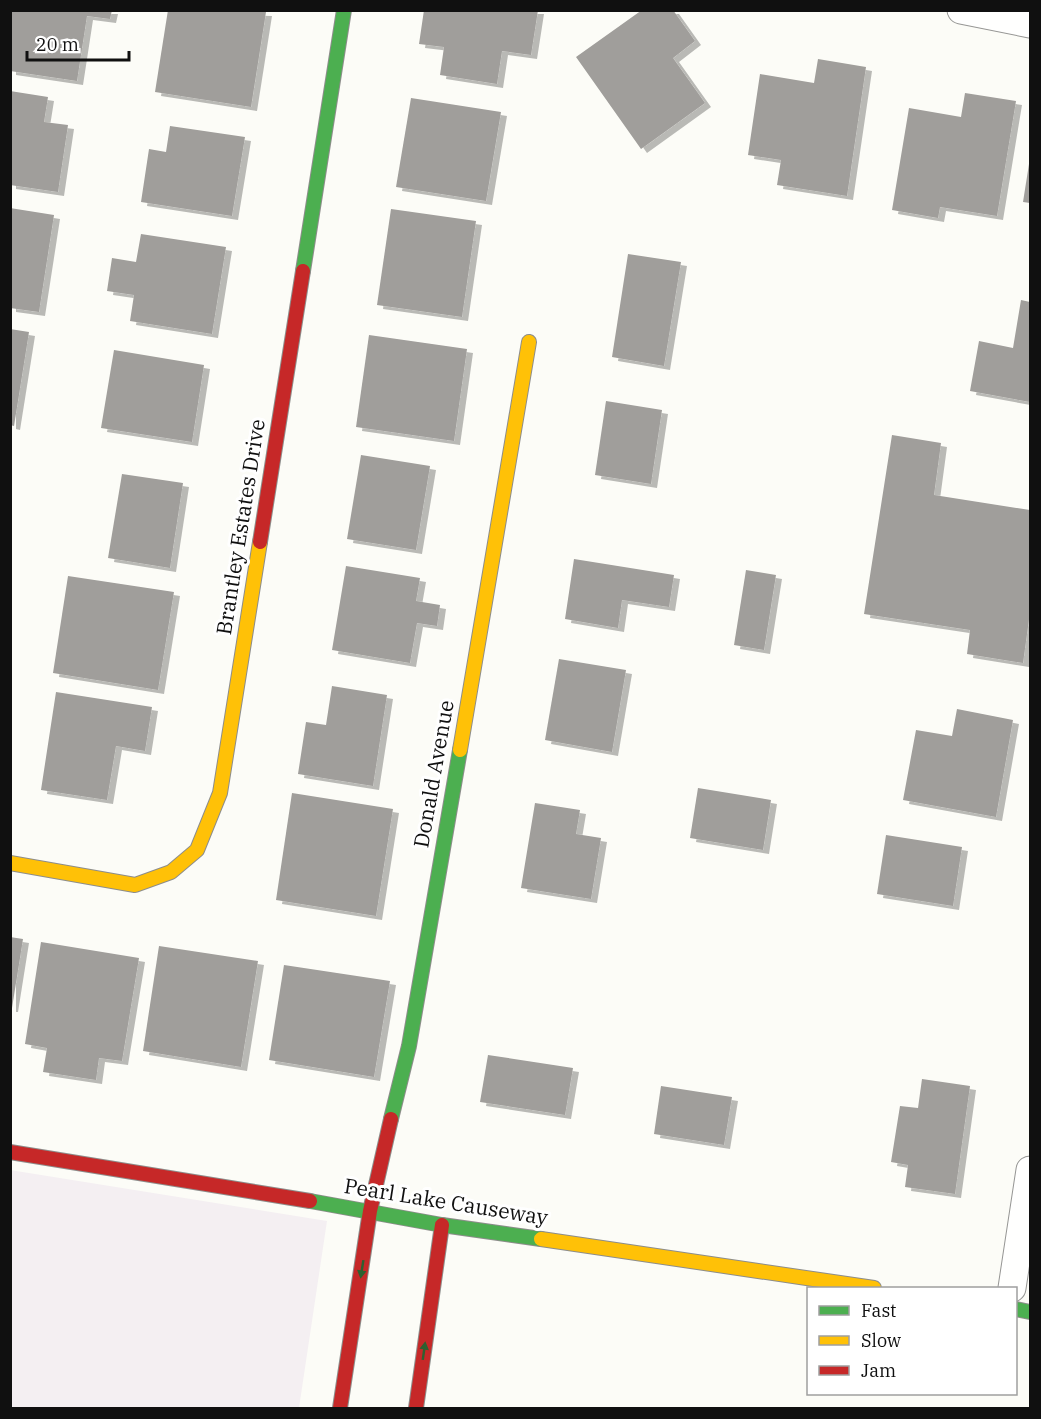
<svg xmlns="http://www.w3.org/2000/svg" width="1041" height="1419" font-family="'IBM Plex Serif',serif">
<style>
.industrial{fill:#f4eff2}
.building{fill:#a09e9b;filter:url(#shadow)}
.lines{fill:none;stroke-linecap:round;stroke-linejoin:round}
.street-casing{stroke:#969694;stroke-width:29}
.fast-casing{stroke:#8d8d8b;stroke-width:16}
.slow-casing{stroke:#8d8d8b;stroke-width:16}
.jam-casing{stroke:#8d8d8b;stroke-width:16}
.street{stroke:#fffffe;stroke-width:27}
.fast{stroke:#4caf50;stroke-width:14}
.slow{stroke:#ffc107;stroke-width:14}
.jam{stroke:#c62828;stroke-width:14}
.oneway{fill:#2e6030}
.labels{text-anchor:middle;stroke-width:6;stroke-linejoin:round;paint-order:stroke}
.street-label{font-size:21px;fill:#101010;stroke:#fff}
</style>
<defs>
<filter id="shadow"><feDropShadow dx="6" dy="4" stdDeviation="0" flood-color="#0004"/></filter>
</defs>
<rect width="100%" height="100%" fill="#fcfcf7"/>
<path class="industrial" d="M 10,1170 L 327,1221 L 299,1408 L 11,1408 Z"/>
<g class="building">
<path d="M 10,10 L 112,10 L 110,19 L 87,16 L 77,81 L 10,71 Z"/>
<path d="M 168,10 L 266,12 L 251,107 L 155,92 Z"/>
<path d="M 424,10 L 538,10 L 531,55 L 502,51 L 497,84 L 440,75 L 444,47 L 419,44 Z"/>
<path d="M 642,10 L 673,10 L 695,41 L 673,58 L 705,103 L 641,149 L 576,57 Z"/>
<path d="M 818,59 L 866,67 L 847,196 L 777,185 L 781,160 L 748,155 L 760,74 L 814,83 Z"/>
<path d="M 10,91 L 48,97 L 44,122 L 68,125 L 58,192 L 10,185 Z"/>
<path d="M 965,93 L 1016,101 L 997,216 L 940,207 L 938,218 L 892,210 L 909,108 L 961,117 Z"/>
<path d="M 411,98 L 501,112 L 486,201 L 396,187 Z"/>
<path d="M 170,126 L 245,137 L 232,216 L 141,202 L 149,149 L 166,152 Z"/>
<path d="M 1029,164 L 1030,164 L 1030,203 L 1023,202 Z"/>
<path d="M 10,208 L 54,215 L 39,312 L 10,308 Z"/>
<path d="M 391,209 L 476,221 L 462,317 L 377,305 Z"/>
<path d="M 141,234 L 226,247 L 212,334 L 130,321 L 134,295 L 107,291 L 112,258 L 136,262 Z"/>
<path d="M 628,254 L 681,262 L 664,366 L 612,357 Z"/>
<path d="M 1021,300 L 1030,302 L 1030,402 L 970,391 L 979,341 L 1013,348 Z"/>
<path d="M 10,329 L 29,332 L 14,426 L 10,425 Z"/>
<path d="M 369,335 L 467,349 L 454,441 L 356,427 Z"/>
<path d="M 114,350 L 204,365 L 192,442 L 101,428 Z"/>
<path d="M 606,401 L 662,410 L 651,484 L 595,475 Z"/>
<path d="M 892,435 L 941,443 L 934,495 L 1030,510 L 1030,612 L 1023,663 L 967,654 L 970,630 L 864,614 Z"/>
<path d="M 361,455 L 430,466 L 416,550 L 347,539 Z"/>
<path d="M 122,474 L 183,483 L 170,568 L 108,558 Z"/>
<path d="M 574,559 L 674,575 L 669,607 L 622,600 L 618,628 L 565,619 Z"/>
<path d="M 346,566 L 420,578 L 416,601 L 440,605 L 437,626 L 417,623 L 410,663 L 332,650 Z"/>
<path d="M 746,570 L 776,575 L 764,650 L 734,645 Z"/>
<path d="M 68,576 L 174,592 L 158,690 L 53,673 Z"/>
<path d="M 559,659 L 626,670 L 612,752 L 545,740 Z"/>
<path d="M 332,686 L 387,695 L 373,786 L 298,774 L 306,722 L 326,725 Z"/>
<path d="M 56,692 L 152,707 L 145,751 L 116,746 L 107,800 L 41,790 Z"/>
<path d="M 957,709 L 1013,720 L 996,817 L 903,800 L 916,730 L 952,736 Z"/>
<path d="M 698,788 L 771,800 L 763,850 L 690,838 Z"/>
<path d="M 292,793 L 393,809 L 376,916 L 276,900 Z"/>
<path d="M 535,803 L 580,810 L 576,834 L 601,838 L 591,899 L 521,888 Z"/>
<path d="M 886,835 L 962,847 L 953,906 L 877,894 Z"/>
<path d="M 10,937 L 23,939 L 12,1008 L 10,1008 Z"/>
<path d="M 41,942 L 139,958 L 122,1061 L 99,1058 L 96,1080 L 43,1072 L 47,1048 L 25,1044 Z"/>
<path d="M 159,946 L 258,961 L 241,1067 L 143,1051 Z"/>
<path d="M 284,965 L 390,981 L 374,1077 L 269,1060 Z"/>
<path d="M 488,1055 L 573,1068 L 565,1115 L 480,1102 Z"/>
<path d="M 922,1079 L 970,1086 L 955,1194 L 905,1187 L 908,1165 L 891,1162 L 900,1106 L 918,1108 Z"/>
<path d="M 661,1086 L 732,1097 L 724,1145 L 654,1134 Z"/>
</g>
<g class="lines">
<defs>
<g id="street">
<path d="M 961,10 L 1030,24"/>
<path d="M 1012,1288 L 1030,1170"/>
</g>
<g id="fast">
<path d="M 303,271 L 344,10"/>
<path d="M 391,1119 L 409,1046 L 460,750"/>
<path d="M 310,1201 L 442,1225 L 541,1239"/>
<path d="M 1016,1309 L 1030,1312"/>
</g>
<g id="slow">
<path d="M 460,750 L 529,342"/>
<path d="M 10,863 L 135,885 L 171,872 L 197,850 L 220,793 L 260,542"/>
<path d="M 541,1239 L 874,1288"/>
</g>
<g id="jam">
<path d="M 260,542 L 303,271"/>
<path d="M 10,1152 L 310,1201"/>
<path d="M 340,1408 L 370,1211 L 391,1119"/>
<path d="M 416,1408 L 442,1225"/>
</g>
</defs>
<use href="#street" class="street-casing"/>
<use href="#fast" class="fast-casing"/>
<use href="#slow" class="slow-casing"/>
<use href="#jam" class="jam-casing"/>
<use href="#street" class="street"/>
<use href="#fast" class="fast"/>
<use href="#slow" class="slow"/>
<use href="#jam" class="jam"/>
</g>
<defs><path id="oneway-solid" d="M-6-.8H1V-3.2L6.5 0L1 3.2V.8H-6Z" transform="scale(1.5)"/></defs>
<g class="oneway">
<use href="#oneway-solid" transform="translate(362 1269) rotate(99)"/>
<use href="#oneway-solid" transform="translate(424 1351) rotate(-82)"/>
</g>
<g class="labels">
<g class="street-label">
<text transform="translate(241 527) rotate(-81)" y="7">Brantley Estates Drive</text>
<text transform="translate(434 774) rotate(-80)" y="7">Donald Avenue</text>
<text transform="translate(446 1202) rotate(9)" y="7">Pearl Lake Causeway</text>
</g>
</g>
<rect width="1041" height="1419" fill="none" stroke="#101010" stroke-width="24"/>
<rect x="807" y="1287" width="210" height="108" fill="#ffffff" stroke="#9f9f9f" stroke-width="1.5"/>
<rect x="819" y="1306" width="30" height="9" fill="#4caf50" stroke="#9f9f9f" stroke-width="1.5"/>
<text x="861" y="1317" font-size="18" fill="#101010">Fast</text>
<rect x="819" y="1336" width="30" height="9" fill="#ffc107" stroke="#9f9f9f" stroke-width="1.5"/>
<text x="861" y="1347" font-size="18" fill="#101010">Slow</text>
<rect x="819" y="1366" width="30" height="9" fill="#c62828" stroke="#9f9f9f" stroke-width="1.5"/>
<text x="861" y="1377" font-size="18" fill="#101010">Jam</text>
<path d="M27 51v9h102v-9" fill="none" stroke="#101010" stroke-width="3"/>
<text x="36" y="51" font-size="18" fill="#101010" stroke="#ffffff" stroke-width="4.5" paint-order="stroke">20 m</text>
</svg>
